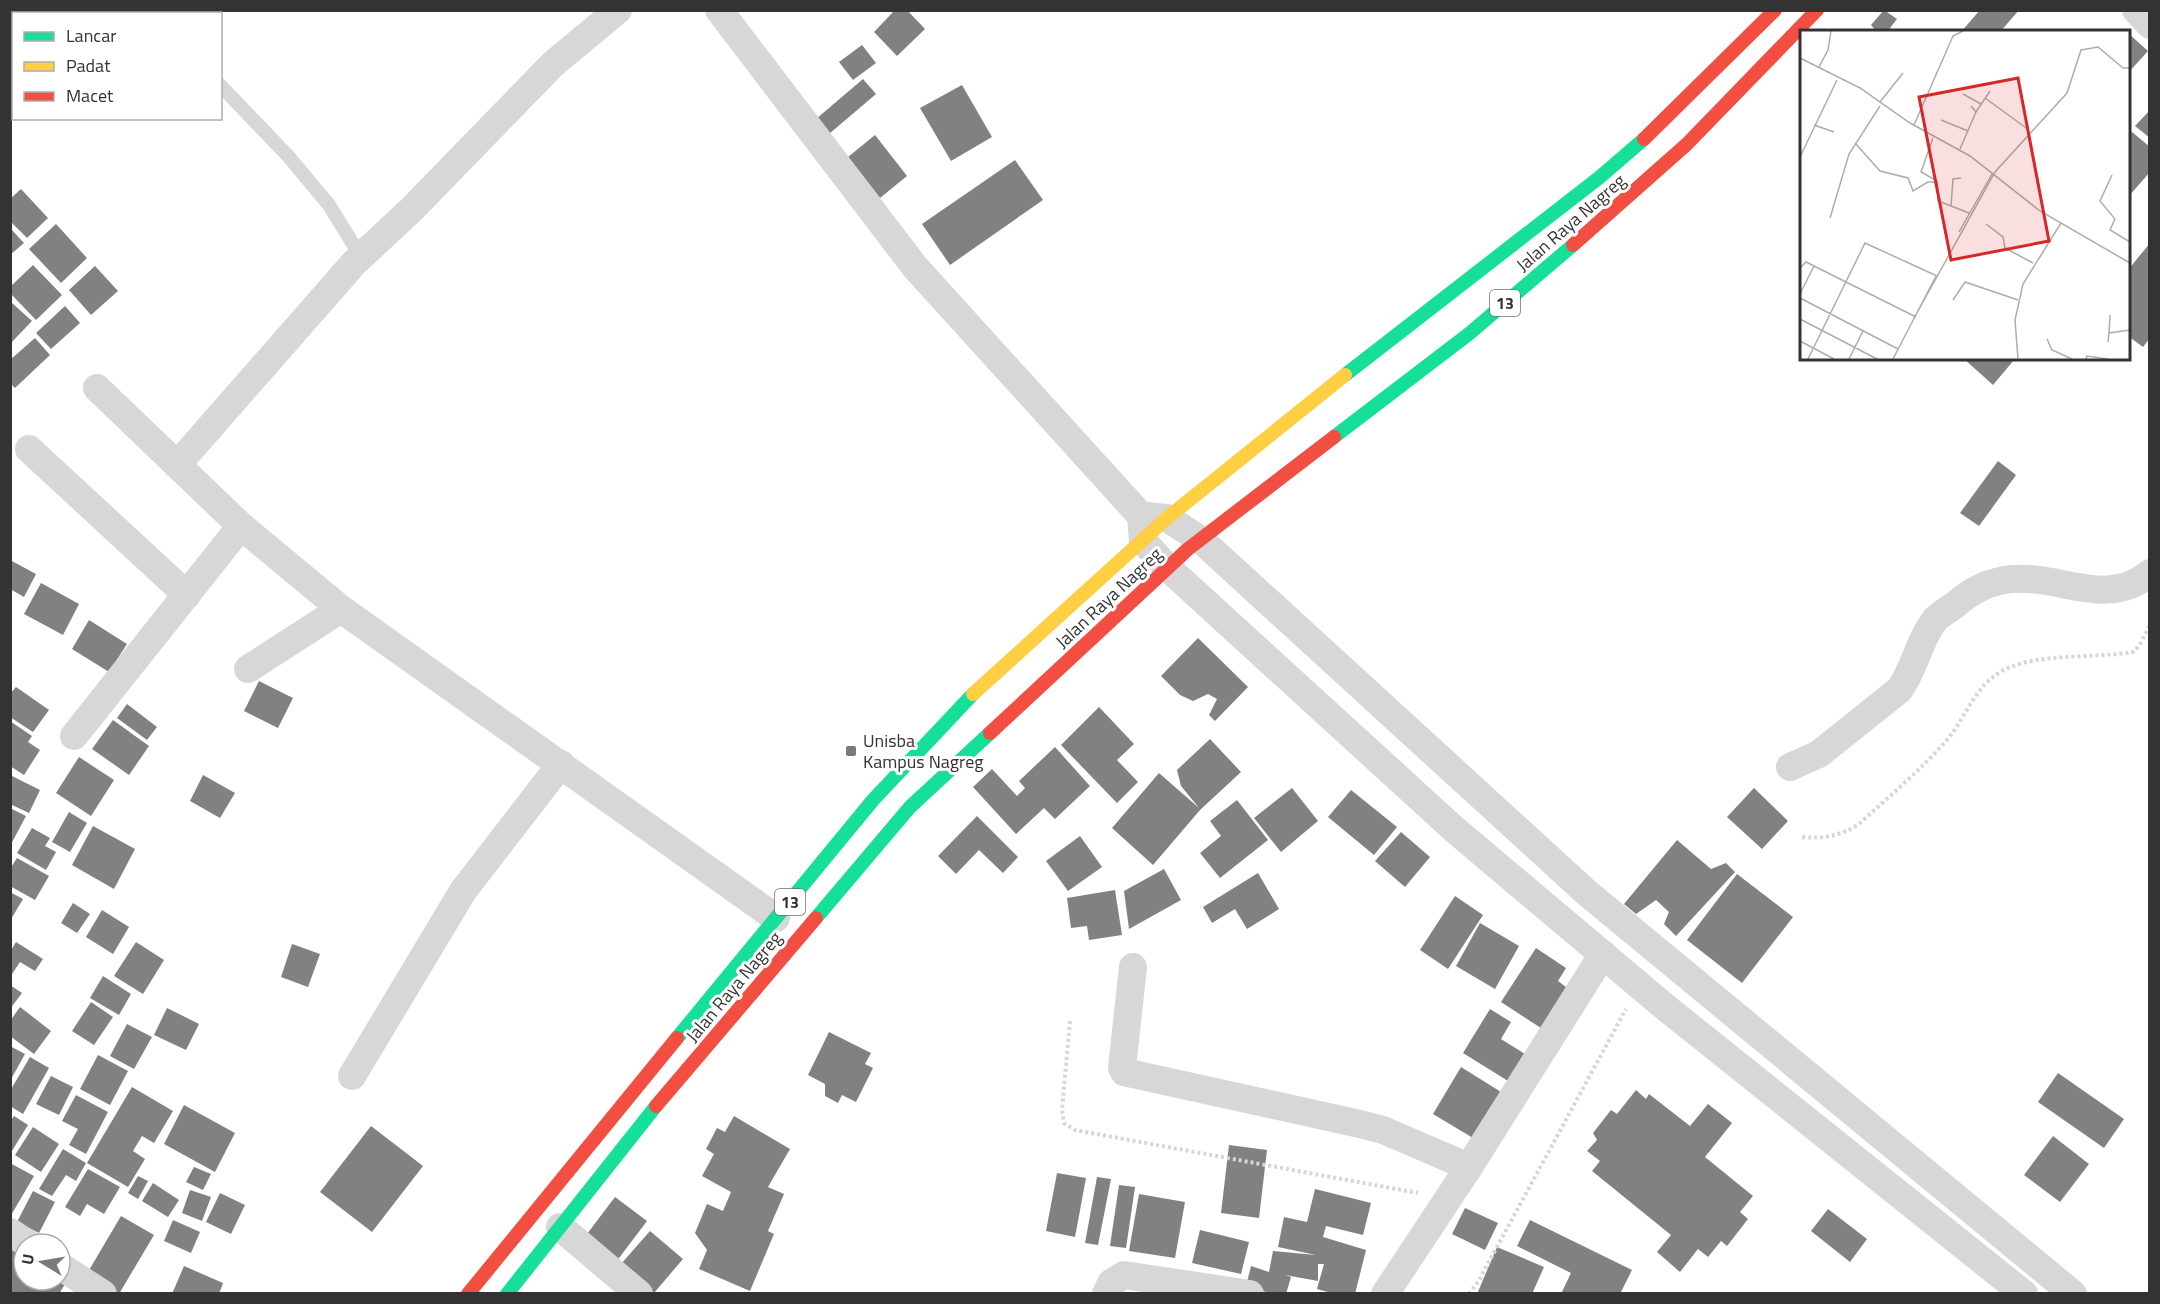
<svg xmlns="http://www.w3.org/2000/svg" width="2160" height="1304" font-family="'Titillium Web',sans-serif">
<style>
.building{fill:#818181}
.lines{fill:none;stroke-linecap:round;stroke-linejoin:round}
.path{stroke:#d6d6d6;stroke-width:4;stroke-dasharray:3 3;stroke-linecap:butt}
.lane{stroke:#d7d7d7;stroke-width:14}
.street{stroke:#d7d7d7;stroke-width:28}
.fast{stroke:#16e098;stroke-width:14}
.slow{stroke:#ffcf43;stroke-width:14}
.jam{stroke:#f24e42;stroke-width:14}
.poi-dot{fill:#7a7a7a;stroke:#fff;stroke-width:2}
.labels{text-anchor:middle;stroke-width:6;stroke-linejoin:round;paint-order:stroke}
.shield{fill:#fff;stroke:#707070;stroke-width:1.5}
.shield-label{font-size:16px;font-weight:bold;fill:#333}
.street-label{font-size:18px;fill:#333;stroke:#fff}
.poi-label{font-size:18px;fill:#333;stroke:#fff;text-anchor:start}
.inset-road{fill:none;stroke:#adadad;stroke-width:1.5}
.view{fill:#d62828;fill-opacity:0.15;stroke:#d62828;stroke-width:3}
.inset-edge{fill:none;stroke:#333;stroke-width:3}
</style>
<rect width="100%" height="100%" fill="#fff"/>
<g class="building">
<path d="M 895,10 L 907,10 L 925,29 L 897,56 L 874,32 Z"/>
<path d="M 1884,10 L 1897,19 L 1887,32 L 1877,32 L 1871,25 Z"/>
<path d="M 1980,10 L 2019,10 L 2000,32 L 1961,32 Z"/>
<path d="M 2128,33 L 2148,51 L 2128,73 Z"/>
<path d="M 862,45 L 876,63 L 853,80 L 839,62 Z"/>
<path d="M 863,79 L 876,94 L 829,134 L 816,119 Z"/>
<path d="M 962,85 L 992,137 L 951,161 L 920,108 Z"/>
<path d="M 2150,110 L 2150,138 L 2135,126 Z"/>
<path d="M 2132,132 L 2150,147 L 2150,172 L 2128,197 L 2128,137 Z"/>
<path d="M 875,135 L 907,176 L 880,198 L 848,157 Z"/>
<path d="M 1015,160 L 1043,200 L 950,265 L 922,224 Z"/>
<path d="M 21,189 L 48,218 L 27,238 L 10,221 L 10,199 Z"/>
<path d="M 56,224 L 87,258 L 61,283 L 29,249 Z"/>
<path d="M 10,228 L 24,243 L 10,255 Z"/>
<path d="M 2150,243 L 2150,338 L 2143,347 L 2128,336 L 2128,270 Z"/>
<path d="M 33,265 L 62,295 L 36,320 L 10,293 L 10,287 Z"/>
<path d="M 95,266 L 118,291 L 91,315 L 69,290 Z"/>
<path d="M 12,303 L 32,321 L 10,344 L 10,304 Z"/>
<path d="M 65,306 L 80,323 L 51,349 L 36,333 Z"/>
<path d="M 35,338 L 50,355 L 15,388 L 10,383 L 10,360 Z"/>
<path d="M 1963,358 L 2013,358 L 2014,360 L 1993,385 Z"/>
<path d="M 1998,461 L 2016,475 L 1979,526 L 1960,513 Z"/>
<path d="M 10,560 L 36,574 L 24,597 L 10,589 Z"/>
<path d="M 41,583 L 79,604 L 63,635 L 24,614 Z"/>
<path d="M 89,620 L 127,644 L 109,672 L 72,649 Z"/>
<path d="M 1198,638 L 1248,687 L 1215,721 L 1209,715 L 1217,699 L 1208,694 L 1193,701 L 1180,695 L 1161,676 Z"/>
<path d="M 259,681 L 293,698 L 278,728 L 244,711 Z"/>
<path d="M 16,687 L 49,710 L 33,732 L 10,717 L 10,694 Z"/>
<path d="M 127,704 L 157,727 L 147,740 L 117,718 Z"/>
<path d="M 1099,707 L 1134,744 L 1117,760 L 1138,782 L 1117,803 L 1061,745 Z"/>
<path d="M 113,720 L 149,746 L 129,775 L 92,749 Z"/>
<path d="M 10,721 L 32,736 L 28,742 L 40,750 L 24,775 L 10,766 Z"/>
<path d="M 1210,739 L 1241,772 L 1200,810 L 1153,865 L 1112,828 L 1159,773 L 1199,808 L 1181,786 L 1177,770 Z"/>
<path d="M 1055,747 L 1090,786 L 1055,819 L 1044,808 L 1016,834 L 973,787 L 992,769 L 1017,796 L 1025,788 L 1019,781 Z"/>
<path d="M 79,757 L 114,780 L 91,816 L 56,793 Z"/>
<path d="M 10,775 L 40,790 L 29,813 L 10,804 Z"/>
<path d="M 203,775 L 235,793 L 220,818 L 190,801 Z"/>
<path d="M 1292,788 L 1318,821 L 1281,852 L 1254,818 Z"/>
<path d="M 1754,788 L 1788,821 L 1762,849 L 1727,817 Z"/>
<path d="M 1351,790 L 1397,827 L 1374,855 L 1328,817 Z"/>
<path d="M 1237,800 L 1268,840 L 1220,878 L 1200,853 L 1221,836 L 1210,821 Z"/>
<path d="M 10,808 L 26,816 L 10,846 Z"/>
<path d="M 69,812 L 87,823 L 70,852 L 52,842 Z"/>
<path d="M 977,816 L 1018,857 L 1003,873 L 979,850 L 956,874 L 938,856 Z"/>
<path d="M 93,826 L 135,849 L 114,889 L 72,865 Z"/>
<path d="M 32,828 L 50,838 L 45,846 L 56,852 L 46,870 L 17,853 Z"/>
<path d="M 1401,832 L 1430,857 L 1405,887 L 1375,861 Z"/>
<path d="M 1080,836 L 1102,867 L 1068,891 L 1046,861 Z"/>
<path d="M 1677,840 L 1711,869 L 1726,863 L 1735,872 L 1676,936 L 1664,924 L 1669,912 L 1656,900 L 1636,914 L 1624,904 Z"/>
<path d="M 17,858 L 49,876 L 35,900 L 10,886 L 10,869 Z"/>
<path d="M 1164,869 L 1181,900 L 1129,929 L 1124,891 Z"/>
<path d="M 1258,873 L 1279,909 L 1247,929 L 1235,909 L 1212,923 L 1203,907 Z"/>
<path d="M 1737,874 L 1793,917 L 1742,983 L 1687,940 Z"/>
<path d="M 1115,890 L 1122,935 L 1089,940 L 1087,926 L 1071,928 L 1067,898 Z"/>
<path d="M 10,892 L 23,899 L 10,921 Z"/>
<path d="M 1455,896 L 1483,915 L 1448,969 L 1420,950 Z"/>
<path d="M 73,903 L 90,914 L 77,933 L 61,923 Z"/>
<path d="M 102,910 L 129,927 L 113,954 L 86,937 Z"/>
<path d="M 1480,923 L 1519,946 L 1495,989 L 1456,966 Z"/>
<path d="M 16,942 L 43,959 L 35,971 L 20,962 L 10,977 L 10,952 Z"/>
<path d="M 136,942 L 164,960 L 143,994 L 114,976 Z"/>
<path d="M 292,944 L 320,954 L 308,987 L 281,977 Z"/>
<path d="M 1536,948 L 1566,968 L 1558,981 L 1570,990 L 1544,1030 L 1501,1002 Z"/>
<path d="M 103,976 L 131,994 L 119,1015 L 90,998 Z"/>
<path d="M 10,985 L 22,993 L 10,1009 Z"/>
<path d="M 91,1002 L 113,1017 L 94,1045 L 72,1031 Z"/>
<path d="M 20,1007 L 51,1031 L 34,1054 L 10,1036 L 10,1021 Z"/>
<path d="M 167,1008 L 199,1024 L 186,1050 L 154,1035 Z"/>
<path d="M 1490,1009 L 1511,1022 L 1501,1039 L 1525,1054 L 1508,1081 L 1463,1053 Z"/>
<path d="M 127,1024 L 152,1037 L 134,1069 L 110,1056 Z"/>
<path d="M 829,1032 L 871,1053 L 865,1064 L 873,1068 L 856,1102 L 842,1095 L 838,1103 L 825,1096 L 825,1084 L 808,1075 Z"/>
<path d="M 10,1046 L 25,1054 L 10,1081 Z"/>
<path d="M 98,1055 L 128,1071 L 110,1105 L 80,1089 Z"/>
<path d="M 30,1057 L 49,1068 L 23,1114 L 10,1106 L 10,1091 Z"/>
<path d="M 1461,1067 L 1501,1092 L 1473,1138 L 1433,1114 Z"/>
<path d="M 2058,1073 L 2124,1119 L 2104,1148 L 2038,1102 Z"/>
<path d="M 51,1076 L 73,1087 L 59,1115 L 36,1104 Z"/>
<path d="M 132,1087 L 173,1111 L 154,1143 L 142,1136 L 133,1151 L 145,1159 L 128,1187 L 87,1163 Z"/>
<path d="M 1636,1090 L 1646,1099 L 1649,1094 L 1690,1126 L 1708,1104 L 1732,1123 L 1705,1157 L 1753,1196 L 1740,1212 L 1748,1219 L 1727,1246 L 1721,1241 L 1708,1257 L 1698,1249 L 1680,1272 L 1657,1252 L 1671,1235 L 1592,1171 L 1600,1161 L 1587,1151 L 1597,1140 L 1593,1133 L 1611,1110 L 1617,1114 Z"/>
<path d="M 76,1095 L 108,1112 L 86,1154 L 69,1145 L 78,1129 L 62,1121 Z"/>
<path d="M 184,1105 L 235,1133 L 215,1172 L 164,1144 Z"/>
<path d="M 14,1116 L 28,1125 L 10,1154 L 10,1122 Z"/>
<path d="M 734,1116 L 790,1149 L 768,1187 L 784,1194 L 768,1231 L 774,1234 L 750,1291 L 699,1269 L 707,1250 L 695,1233 L 707,1204 L 723,1211 L 731,1192 L 702,1176 L 714,1154 L 706,1149 L 717,1128 L 725,1132 Z"/>
<path d="M 371,1126 L 423,1166 L 372,1232 L 320,1192 Z"/>
<path d="M 33,1127 L 59,1144 L 41,1172 L 15,1155 Z"/>
<path d="M 2053,1136 L 2089,1164 L 2060,1202 L 2024,1175 Z"/>
<path d="M 1229,1145 L 1267,1150 L 1259,1218 L 1221,1213 Z"/>
<path d="M 63,1149 L 86,1163 L 76,1181 L 66,1175 L 52,1196 L 39,1189 Z"/>
<path d="M 10,1163 L 34,1176 L 10,1217 Z"/>
<path d="M 194,1167 L 211,1174 L 203,1190 L 186,1182 Z"/>
<path d="M 88,1169 L 120,1187 L 104,1214 L 87,1204 L 80,1216 L 65,1207 Z"/>
<path d="M 1057,1173 L 1086,1178 L 1075,1237 L 1046,1231 Z"/>
<path d="M 138,1176 L 148,1181 L 138,1199 L 128,1193 Z"/>
<path d="M 1097,1177 L 1111,1179 L 1098,1245 L 1085,1243 Z"/>
<path d="M 153,1183 L 179,1200 L 168,1217 L 142,1201 Z"/>
<path d="M 1119,1185 L 1135,1187 L 1126,1248 L 1110,1246 Z"/>
<path d="M 1315,1189 L 1371,1203 L 1363,1235 L 1326,1226 L 1323,1237 L 1366,1250 L 1355,1294 L 1335,1294 L 1317,1289 L 1324,1264 L 1318,1264 L 1318,1281 L 1285,1275 L 1291,1277 L 1286,1294 L 1273,1294 L 1246,1286 L 1251,1266 L 1269,1272 L 1273,1251 L 1316,1255 L 1278,1247 L 1284,1217 L 1307,1222 Z"/>
<path d="M 190,1190 L 211,1197 L 202,1221 L 182,1213 Z"/>
<path d="M 33,1191 L 55,1202 L 39,1233 L 17,1222 Z"/>
<path d="M 220,1193 L 245,1205 L 231,1234 L 206,1222 Z"/>
<path d="M 1139,1194 L 1185,1202 L 1175,1258 L 1129,1251 Z"/>
<path d="M 615,1197 L 647,1221 L 616,1262 L 584,1238 Z"/>
<path d="M 1465,1208 L 1498,1223 L 1485,1250 L 1452,1234 Z"/>
<path d="M 1828,1209 L 1867,1239 L 1850,1262 L 1811,1231 Z"/>
<path d="M 121,1216 L 154,1235 L 119,1294 L 112,1294 L 85,1277 Z"/>
<path d="M 173,1220 L 200,1232 L 191,1253 L 164,1241 Z"/>
<path d="M 1530,1220 L 1632,1270 L 1620,1294 L 1561,1294 L 1571,1273 L 1517,1246 Z"/>
<path d="M 1200,1230 L 1249,1242 L 1241,1274 L 1192,1263 Z"/>
<path d="M 650,1231 L 683,1259 L 654,1293 L 621,1264 Z"/>
<path d="M 10,1244 L 24,1253 L 24,1280 L 68,1279 L 59,1294 L 10,1294 Z"/>
<path d="M 1497,1247 L 1544,1267 L 1532,1294 L 1477,1294 Z"/>
<path d="M 184,1266 L 223,1283 L 219,1294 L 172,1294 Z"/>
</g>
<g class="lines">
<g class="path">
<path d="M 1802,837 C 1824,839 1839,836 1858,825 C 1887,798 1919,772 1945,742 C 1966,719 1973,687 2002,671 C 2037,652 2093,659 2133,652 L 2139,646 L 2150,625"/>
<path d="M 1070,1021 L 1062,1110 L 1064,1123 L 1075,1130 L 1418,1193"/>
<path d="M 1469,1294 L 1478,1282 L 1626,1009"/>
</g>
<g class="lane">
<path d="M 150,10 L 152,14"/>
<path d="M 220,85 L 289,157 L 329,205 L 361,257"/>
</g>
<g class="street">
<path d="M 719,10 L 915,267 L 1141,516 L 1143,541 L 1168,568 L 1455,830 L 1665,1007 L 2024,1294"/>
<path d="M 2136,10 L 2150,25"/>
<path d="M 97,388 L 241,526 L 341,609"/>
<path d="M 29,449 L 187,595"/>
<path d="M 177,465 L 354,263 L 411,210 L 553,64 L 618,10"/>
<path d="M 1146,516 L 1167,518 L 1201,540 L 1586,892 L 2073,1294"/>
<path d="M 248,669 L 341,609 L 776,918"/>
<path d="M 74,736 L 241,526"/>
<path d="M 1790,767 L 1819,754 L 1899,690 C 1915,669 1918,642 1934,621 C 1939,614 1949,610 1956,604 C 2028,541 2092,622 2150,573"/>
<path d="M 1133,967 L 1122,1068 L 1124,1072 L 1360,1124 L 1383,1130 L 1469,1167 L 1603,954"/>
<path d="M 352,1076 L 463,891 L 561,764"/>
<path d="M 560,1227 L 639,1294"/>
<path d="M 10,1232 L 28,1244"/>
<path d="M 60,1266 L 103,1294"/>
<path d="M 1106,1294 L 1111,1283 L 1124,1275 L 1250,1294"/>
<path d="M 1385,1294 L 1469,1167"/>
</g>
<g class="fast">
<path d="M 1345,375 L 1600,177 L 1644,139"/>
<path d="M 1334,437 L 1470,333 L 1573,245"/>
<path d="M 816,918 L 910,807 L 990,733"/>
<path d="M 677,1038 L 873,800 L 973,694"/>
<path d="M 507,1294 L 656,1106"/>
</g>
<path class="slow" d="M 973,694 L 1167,518 L 1345,375"/>
<g class="jam">
<path d="M 1644,139 L 1775,10"/>
<path d="M 1573,245 L 1687,144 L 1817,10"/>
<path d="M 990,733 L 1188,549 L 1334,437"/>
<path d="M 656,1106 L 816,918"/>
<path d="M 468,1294 L 677,1038"/>
</g>
</g>
<rect class="poi-dot" x="845" y="745" width="12" height="12" rx="3"/>
<g class="labels">
<g class="shield">
<rect x="1490" y="290" width="30" height="26" rx="4.5"/>
<rect x="775" y="889" width="30" height="26" rx="4.5"/>
</g>
<g class="shield-label">
<text x="1505" y="309">13</text>
<text x="790" y="908">13</text>
</g>
<g class="street-label">
<text transform="translate(1571 223) rotate(-41)" y="6">Jalan Raya Nagreg</text>
<text transform="translate(1109 598) rotate(-43)" y="6">Jalan Raya Nagreg</text>
<text transform="translate(734 987) rotate(-50)" y="6">Jalan Raya Nagreg</text>
</g>
<g class="poi-label">
<text x="863" y="747">Unisba<tspan x="863" dy="21">Kampus Nagreg</tspan></text>
</g>
</g>
<g transform="translate(1800 30)">
<rect width="330" height="330" fill="#fff"/>
<path class="inset-road" d="M 0,28 L 60,58 L 110,93 L 170,126 L 240,181 L 330,233M 19,37 L 28,20 L 31,1M 163,64 L 181,74M 185,68 L 229,100M 80,72 L 103,43M 176,82 L 190,61M 141,90 L 168,101M 14,95 L 34,102M 114,95 L 153,6 L 163,1M 133,108 L 121,142 L 137,151 L 138,171 L 151,176M 55,113 L 80,141 L 108,148 L 113,161 L 128,152 L 138,152M 160,119 L 176,82 L 171,76M 0,127 L 37,50M 312,145 L 300,171 L 315,189 L 310,200 L 330,212M 161,148 L 153,149 L 151,176 L 169,183M 30,188 L 49,124 L 80,76M 186,194 L 203,207 L 205,218 L 233,233M 159,202 L 192,144M 0,238 L 6,232 L 116,287M 0,264 L 14,236M 0,268 L 98,319M 153,270 L 165,252 L 218,270M 0,289 L 77,329M 113,290 L 195,142 L 267,63 L 281,20 L 298,17 L 323,38 L 330,38M 309,303 L 310,285M 247,309 L 252,320 L 272,329M 0,311 L 34,329M 308,312 L 309,303 L 330,300M 8,329 L 65,213 L 137,246M 49,329 L 63,301M 93,329 L 136,246M 218,329 L 215,290 L 223,254 L 261,193M 286,329 L 287,326 L 308,329"/>
<path class="view" d="M 218,48 L 249,211 L 151,230 L 119,67 Z"/>
<rect width="330" height="330" class="inset-edge"/>
</g>
<rect width="2160" height="1304" fill="none" stroke="#333333" stroke-width="24"/>
<rect x="12" y="12" width="210" height="108" fill="#ffffff" stroke="#adadad" stroke-width="1.5"/>
<rect x="24" y="32" width="30" height="9" fill="#16e098" stroke="#adadad" stroke-width="1.5"/>
<text x="66" y="42" font-size="18" fill="#333333">Lancar</text>
<rect x="24" y="62" width="30" height="9" fill="#ffcf43" stroke="#adadad" stroke-width="1.5"/>
<text x="66" y="72" font-size="18" fill="#333333">Padat</text>
<rect x="24" y="92" width="30" height="9" fill="#f24e42" stroke="#adadad" stroke-width="1.5"/>
<text x="66" y="102" font-size="18" fill="#333333">Macet</text>
<g transform="translate(42 1262) rotate(281)"><circle r="28" fill="#ffffff" stroke="#adadad" stroke-width="1.5"/>
<path d="M0-4.5L10 22L0 15L-10 22Z" fill="#7a7a7a"/>
<text y="-9" font-size="16" font-weight="bold" text-anchor="middle" fill="#333333">U</text>
</g>
</svg>
